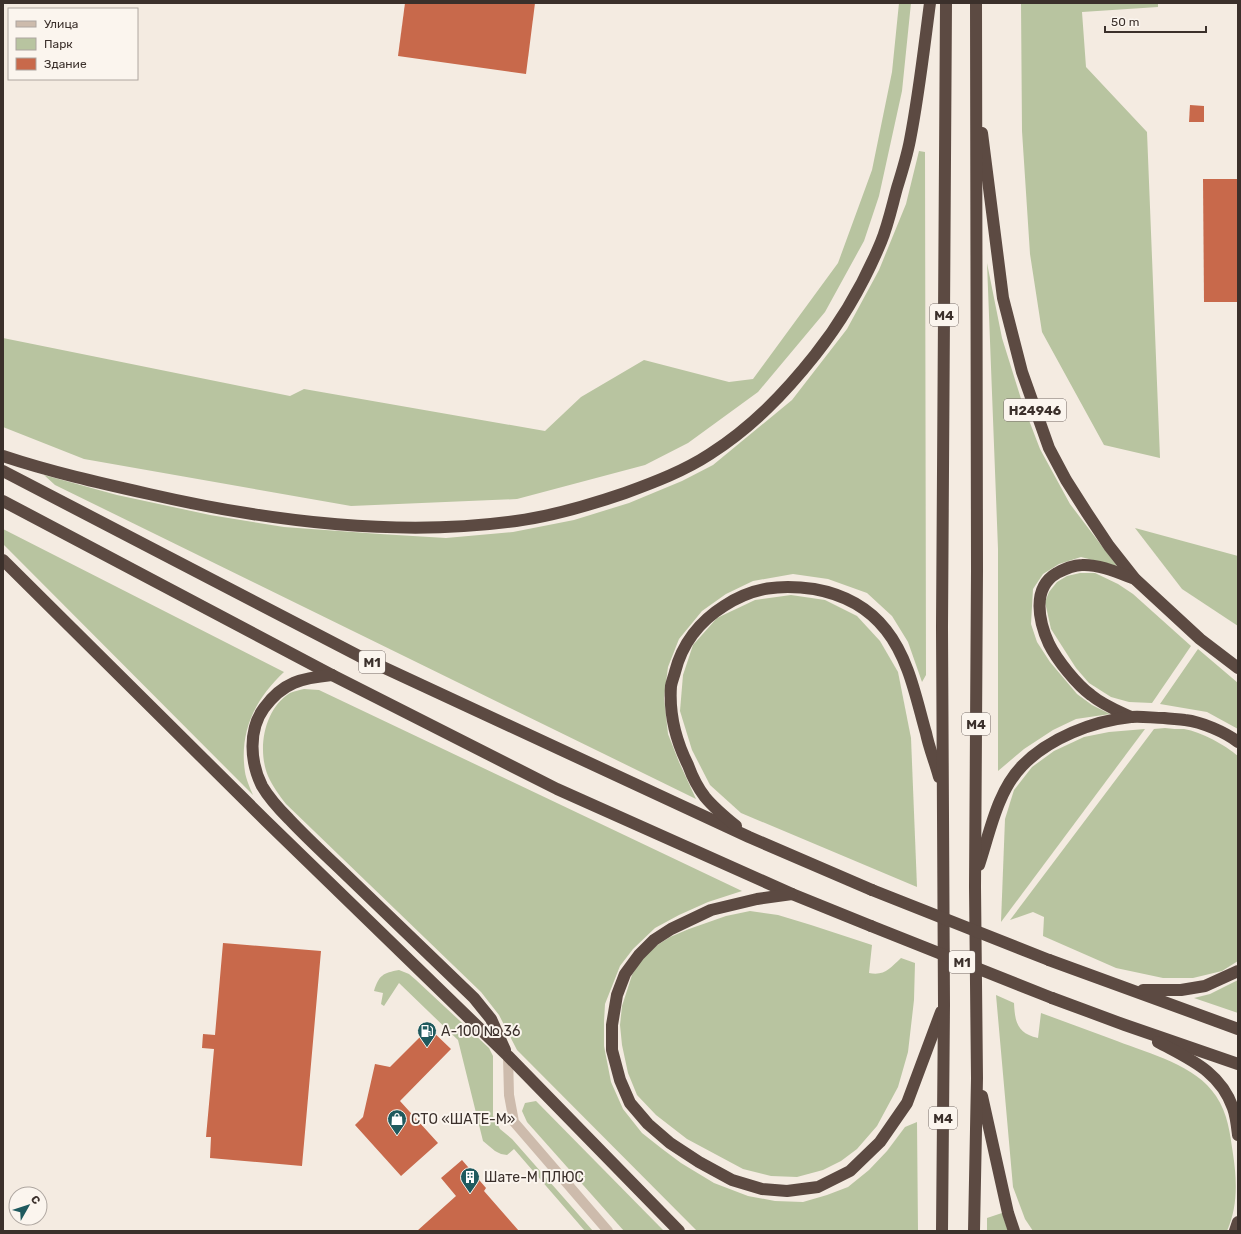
<svg xmlns="http://www.w3.org/2000/svg" width="1241" height="1234" font-family="Rubik,sans-serif">
<style>
.green{fill:#b8c4a0}
.building{fill:#c8694b}
.lines{fill:none;stroke-linecap:round;stroke-linejoin:round}
.minor{stroke:#cdbbac;stroke-width:10}
.highway{stroke:#5c4a42;stroke-width:12}
.highway-bridge{stroke:#5c4a42;stroke-width:12}
.labels{text-anchor:middle;stroke-width:4;stroke-linejoin:round;paint-order:stroke}
.shield{fill:#fbf5ee;stroke:#756b66;stroke-width:1}
.shield-label{font-size:13px;font-weight:bold;fill:#3b302b}
.poi-label{font-size:14px;fill:#3b302b;stroke:#fbf5ee;text-anchor:start}
</style>
<rect width="100%" height="100%" fill="#f4ebe1"/>
<g class="green">
<path d="M 899,3 L 911,3 L 902,91 L 879,196 L 864,241 L 825,312 L 758,392 L 688,443 L 645,465 L 517,499 L 351,506 L 84,459 L 3,427 L 3,338 L 290,396 L 304,389 L 545,431 L 581,397 L 644,360 L 729,382 L 753,379 L 838,263 L 872,170 L 892,72 Z"/>
<path d="M 1021,3 L 1158,3 L 1158,7 L 1082,12 L 1086,67 L 1147,132 L 1160,458 L 1104,445 L 1042,332 L 1030,254 L 1022,131 Z"/>
<path d="M 919,151 L 925,152 L 926,675 L 922,682 L 908,642 L 892,616 L 867,593 L 828,579 L 793,574 L 753,581 L 726,594 L 702,611 L 679,639 L 668,667 L 664,698 L 668,734 L 679,762 L 696,799 L 55,485 L 44,475 L 117,495 L 210,515 L 284,527 L 380,534 L 446,538 L 513,532 L 574,520 L 629,503 L 682,481 L 713,465 L 792,400 L 847,329 L 879,270 L 906,204 Z"/>
<path d="M 987,263 L 1002,338 L 1022,402 L 1040,449 L 1070,504 L 1117,566 L 1081,557 L 1059,564 L 1043,574 L 1033,589 L 1031,624 L 1037,642 L 1050,662 L 1077,694 L 1092,705 L 1110,714 L 1076,719 L 1053,730 L 1024,749 L 998,771 L 998,549 Z"/>
<path d="M 1135,528 L 1238,556 L 1238,626 L 1182,589 Z"/>
<path d="M 3,529 L 284,672 C 255,699 239,732 245,772 C 246,779 250,788 253,795 L 3,544 Z"/>
<path d="M 1080,573 L 1095,573 L 1118,584 L 1133,594 L 1191,646 L 1152,703 L 1129,702 L 1111,697 L 1089,683 L 1076,668 L 1051,629 L 1045,602 L 1049,592 L 1057,582 L 1067,576 Z"/>
<path d="M 791,595 L 825,600 L 857,616 L 880,641 L 898,672 L 911,738 L 917,887 L 741,813 L 710,785 L 692,750 L 680,711 L 683,675 L 693,645 L 717,618 L 755,600 Z"/>
<path d="M 1198,649 L 1238,683 L 1238,729 L 1207,712 L 1160,704 Z"/>
<path d="M 304,689 L 319,690 L 742,891 L 708,902 L 679,915 L 655,928 L 633,949 L 620,966 L 605,1004 L 604,1022 L 604,1046 L 611,1082 L 623,1109 L 642,1133 L 661,1148 L 681,1163 L 714,1183 L 748,1196 L 775,1201 L 803,1202 L 827,1195 L 848,1187 L 869,1170 L 887,1151 L 905,1127 L 917,1122 L 918,1231 L 697,1231 L 517,1050 L 499,1015 L 481,992 L 286,804 C 279,795 273,787 268,776 C 257,749 264,709 290,693 C 294,691 300,690 304,689 Z"/>
<path d="M 1165,728 C 1171,729 1178,729 1184,729 C 1202,732 1225,745 1238,756 L 1238,961 L 1222,971 L 1193,978 L 1163,978 L 1116,968 L 1043,936 L 1044,917 L 1033,912 L 1010,920 L 1154,729 Z"/>
<path d="M 1145,729 L 1001,922 L 1005,819 L 1014,790 L 1032,767 L 1054,751 L 1084,737 L 1109,732 Z"/>
<path d="M 750,911 L 778,915 L 811,925 L 872,945 L 869,973 C 885,976 890,968 901,958 L 915,963 L 914,1000 L 908,1052 L 898,1087 L 877,1126 L 857,1149 L 841,1161 L 823,1170 L 797,1177 L 771,1176 L 743,1169 L 687,1139 L 656,1115 L 637,1095 L 628,1073 L 622,1045 L 620,1025 L 622,1006 L 632,975 L 641,960 L 656,946 L 670,937 L 689,929 L 726,916 Z"/>
<path d="M 399,970 L 409,974 L 416,980 L 489,1048 L 493,1056 L 493,1116 L 500,1129 L 512,1139 L 593,1231 L 585,1231 L 514,1149 L 507,1155 L 501,1154 L 495,1151 L 483,1141 L 458,1040 L 399,983 L 384,1006 L 381,1004 L 383,993 L 374,991 C 379,975 383,973 399,970 Z"/>
<path d="M 1238,980 L 1238,1013 L 1194,998 L 1210,994 Z"/>
<path d="M 996,995 L 1014,1003 C 1015,1022 1017,1033 1038,1038 L 1041,1013 C 1066,1022 1092,1032 1117,1041 C 1150,1054 1196,1065 1216,1096 C 1228,1114 1230,1133 1233,1154 C 1237,1180 1238,1207 1227,1231 L 1033,1231 L 1025,1219 L 1013,1187 Z"/>
<path d="M 536,1101 L 664,1231 L 624,1231 L 527,1122 L 522,1111 L 525,1103 Z"/>
<path d="M 1002,1213 L 1008,1231 L 987,1231 L 987,1218 Z"/>
</g>
<g class="building">
<path d="M 405,3 L 535,3 L 526,74 L 398,56 Z"/>
<path d="M 1190,105 L 1204,106 L 1204,122 L 1189,122 Z"/>
<path d="M 1203,179 L 1238,179 L 1238,302 L 1204,302 Z"/>
<path d="M 223,943 L 321,951 L 302,1166 L 210,1158 L 211,1137 L 206,1137 L 214,1049 L 202,1048 L 203,1034 L 215,1035 Z"/>
<path d="M 429,1028 L 451,1049 L 400,1101 L 438,1143 L 401,1176 L 355,1125 L 363,1117 L 375,1064 L 390,1067 Z"/>
<path d="M 462,1160 L 486,1188 L 484,1191 L 519,1231 L 417,1231 L 456,1196 L 441,1178 Z"/>
</g>
<g class="lines">
<path class="minor" d="M 508,1056 L 509,1095 L 514,1122 L 608,1231"/>
<g class="highway">
<path d="M 982,133 L 1003,298 L 1022,372 L 1049,448 L 1066,480 L 1087,513 L 1109,546 L 1135,579 L 1200,639 L 1238,668"/>
<path d="M 3,456 C 51,472 100,483 149,494 C 267,521 395,538 516,521 C 553,516 590,505 625,493 C 655,482 684,471 710,454 C 752,427 784,394 815,355 C 842,321 864,283 881,242 C 888,225 892,206 897,188 C 902,172 907,156 910,140 C 919,94 924,48 930,3"/>
<path d="M 3,471 L 359,656 L 749,837 L 872,890"/>
<path d="M 3,501 L 332,675 L 557,789 L 792,894 L 871,926"/>
<path d="M 3,560 L 266,821 L 508,1056 L 679,1231"/>
<path d="M 332,675 C 302,678 283,682 264,708 C 248,730 250,762 262,786 C 269,798 279,809 289,819 C 305,836 322,852 339,868 C 384,911 429,955 474,998 L 491,1019 L 505,1050"/>
<path d="M 1131,717 C 1118,711 1103,705 1091,695 C 1077,685 1057,660 1049,644 C 1039,622 1031,588 1057,573 C 1065,569 1073,565 1082,565 C 1099,564 1119,573 1135,579"/>
<path d="M 736,826 C 725,817 714,808 705,797 C 698,788 692,776 688,765 C 676,741 669,714 671,686 C 672,681 674,676 675,672 C 682,644 700,621 724,606 C 753,587 781,584 814,589 C 842,594 868,607 886,630 C 909,659 916,698 926,733 C 929,748 935,762 939,777"/>
<path d="M 979,865 C 990,832 997,792 1022,766 C 1049,738 1093,721 1131,717 C 1142,716 1153,718 1164,718 C 1171,719 1178,719 1185,720 C 1202,722 1225,732 1238,742"/>
<path d="M 792,894 L 757,899 L 711,910 L 671,929 L 654,940 L 639,955 L 625,974 L 617,995 L 612,1025 L 612,1050 L 620,1080 L 630,1103 L 648,1124 L 670,1143 L 699,1162 L 732,1180 L 762,1189 L 787,1191 L 818,1187 L 850,1171 L 880,1142 L 907,1103 L 941,1012"/>
<path d="M 1049,960 L 1238,1029"/>
<path d="M 1143,990 L 1181,990 L 1205,986 L 1238,971"/>
<path d="M 1052,998 L 1125,1025 L 1238,1064"/>
<path d="M 1158,1042 C 1189,1059 1220,1071 1233,1108 C 1236,1116 1237,1126 1238,1135"/>
<path d="M 982,1096 L 1008,1213 L 1014,1231"/>
<path d="M 942,1231 L 944,1005 L 942,627 L 946,3"/>
<path d="M 974,1231 L 977,1078 L 975,887 L 977,571 L 976,3"/>
<path d="M 1235,1231 L 1238,1222"/>
</g>
<g class="highway-bridge">
<path d="M 872,890 L 1049,960"/>
<path d="M 871,926 L 1052,998"/>
</g>
</g>
<defs>
<symbol id="fuel-pin" viewBox="-11 -11 22 30"><path d="M0 17L-7.5 6A9.5 9.5 0 1 1 7.5 6Z" fill="#1f5a5e" stroke="#fbf5ee"/><path d="M-5.5-6h7V0h2V4h1.3V-2.5L3-4.5l.8-.8L6-3V5H2.5V1h-1V6h-7ZM-4.2-4.7v3.2H.2V-4.7Z" fill="#fff"/></symbol>
<symbol id="shop-pin" viewBox="-11 -11 22 30"><path d="M0 17L-7.5 6A9.5 9.5 0 1 1 7.5 6Z" fill="#1f5a5e" stroke="#fbf5ee"/><path d="M-5-2.5h2.3a2.7 3.5 0 0 1 5.4 0H5L5.5 6h-11ZM-1.5-2.5h3a1.5 2.3 0 0 0-3 0Z" fill="#fff"/></symbol>
<symbol id="building-pin" viewBox="-11 -11 22 30"><path d="M0 17L-7.5 6A9.5 9.5 0 1 1 7.5 6Z" fill="#1f5a5e" stroke="#fbf5ee"/><path d="M-4-6H4V6H1V3H-1V6H-4ZM-2.5-4.3h1.7v1.8h-1.7ZM.8-4.3h1.7v1.8H.8ZM-2.5-1h1.7V.8h-1.7ZM.8-1h1.7V.8H.8Z" fill="#fff"/></symbol>
</defs>
<g fill-rule="evenodd">
<use href="#fuel-pin" x="416" y="1020" width="22" height="30"/>
<use href="#shop-pin" x="386" y="1108" width="22" height="30"/>
<use href="#building-pin" x="459" y="1166" width="22" height="30"/>
</g>
<g class="labels">
<g class="shield">
<rect x="930" y="304" width="28" height="22" rx="3"/>
<rect x="1004" y="399" width="62" height="22" rx="3"/>
<rect x="359" y="651" width="26" height="22" rx="3"/>
<rect x="962" y="713" width="28" height="22" rx="3"/>
<rect x="949" y="951" width="26" height="22" rx="3"/>
<rect x="929" y="1107" width="28" height="22" rx="3"/>
</g>
<g class="shield-label">
<text x="944" y="320">М4</text>
<text x="1035" y="415">Н24946</text>
<text x="372" y="667">М1</text>
<text x="976" y="729">М4</text>
<text x="962" y="967">М1</text>
<text x="943" y="1123">М4</text>
</g>
<g class="poi-label">
<text x="441" y="1036">А-100 № 36</text>
<text x="411" y="1124">СТО «ШАТЕ-М»</text>
<text x="484" y="1182">Шате-М ПЛЮС</text>
</g>
</g>
<rect width="1241" height="1234" fill="none" stroke="#3b302b" stroke-width="8"/>
<rect x="8" y="8" width="130" height="72" fill="#fbf5ee" stroke="#aea6a0"/>
<rect x="16" y="21" width="20" height="6" fill="#cdbbac" stroke="#aea6a0"/>
<text x="44" y="28" font-size="12" fill="#3b302b">Улица</text>
<rect x="16" y="38" width="20" height="12" fill="#b8c4a0" stroke="#aea6a0"/>
<text x="44" y="48" font-size="12" fill="#3b302b">Парк</text>
<rect x="16" y="58" width="20" height="12" fill="#c8694b" stroke="#aea6a0"/>
<text x="44" y="68" font-size="12" fill="#3b302b">Здание</text>
<g transform="translate(28 1206) rotate(51)"><circle r="19" fill="#fbf5ee" stroke="#aea6a0"/>
<path d="M0-3L7 15L0 10L-7 15Z" fill="#1f5a5e"/>
<text y="-6" font-size="11" font-weight="bold" text-anchor="middle" fill="#3b302b">С</text>
</g>
<path d="M1105 26v6h101v-6" fill="none" stroke="#3b302b" stroke-width="2"/>
<text x="1111" y="26" font-size="12" fill="#3b302b" stroke="#fbf5ee" stroke-width="3" paint-order="stroke">50 m</text>
</svg>
